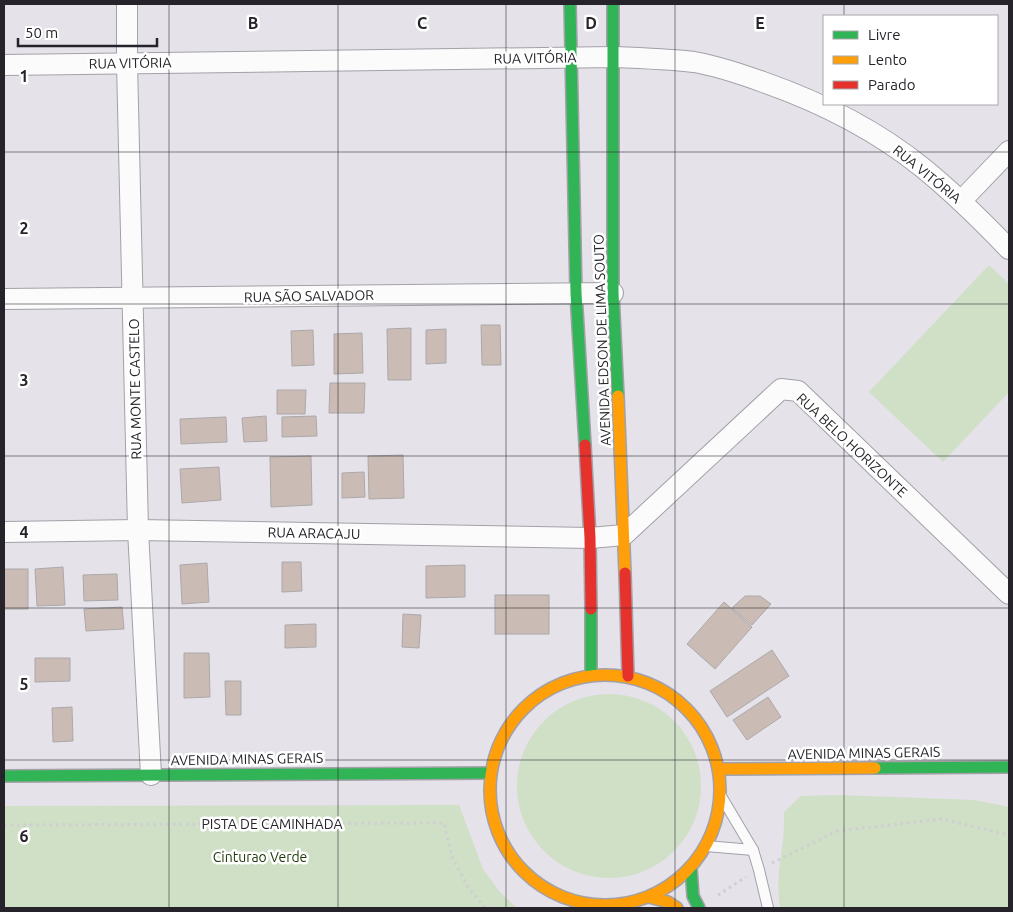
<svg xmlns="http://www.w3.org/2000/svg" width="1013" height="912" font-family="Ubuntu,sans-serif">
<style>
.green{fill:#cfe0c7}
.building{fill:#cabcb5;stroke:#aca8aa}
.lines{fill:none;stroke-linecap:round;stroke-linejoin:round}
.lane-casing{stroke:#a3a1a7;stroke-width:12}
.street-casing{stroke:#a3a1a7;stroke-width:22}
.fast-casing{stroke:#a3a1a7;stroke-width:14}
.slow-casing{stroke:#a3a1a7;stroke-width:14}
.jam-casing{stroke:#a3a1a7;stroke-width:14}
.path{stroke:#cfced0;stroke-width:3;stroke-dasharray:2.5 4;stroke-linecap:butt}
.lane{stroke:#fbfbfc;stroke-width:10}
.street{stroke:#fbfbfc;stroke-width:20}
.fast{stroke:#30b455;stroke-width:11}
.slow{stroke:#ff9f0a;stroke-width:11}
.jam{stroke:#e5322d;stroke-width:11}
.grid{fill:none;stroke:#26242a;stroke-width:1;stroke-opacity:0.55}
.labels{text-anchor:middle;stroke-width:5;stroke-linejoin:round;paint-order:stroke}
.street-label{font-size:14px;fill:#26242a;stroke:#fff}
.park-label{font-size:14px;fill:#1d3706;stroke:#fff}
.grid-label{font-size:16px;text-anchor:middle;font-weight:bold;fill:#26242a;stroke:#fff;stroke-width:5;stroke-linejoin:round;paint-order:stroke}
</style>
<rect width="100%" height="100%" fill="#e5e2ea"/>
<g class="green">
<path d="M 989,265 L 1009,284 L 1009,392 L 943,462 L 869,392 Z"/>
<circle cx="609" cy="786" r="92"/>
<path d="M 838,795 L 975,800 L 1009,807 L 1009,908 L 780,908 C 776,882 780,866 783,840 C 784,831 784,821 784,812 L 801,796 Z"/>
<path d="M 459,805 L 483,869 L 499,891 L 517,908 L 4,908 L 4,806 Z"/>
</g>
<g class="building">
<path d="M 481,325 L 500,325 L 501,365 L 482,365 Z"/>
<path d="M 411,328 L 411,380 L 388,380 L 387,329 Z"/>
<path d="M 446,329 L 446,363 L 426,364 L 426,330 Z"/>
<path d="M 313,330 L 314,365 L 292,366 L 291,331 Z"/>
<path d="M 362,333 L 363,373 L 334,374 L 334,334 Z"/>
<path d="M 330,383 L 365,383 L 364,413 L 329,413 Z"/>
<path d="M 277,390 L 306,390 L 305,414 L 277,414 Z"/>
<path d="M 266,416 L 267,441 L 244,442 L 242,418 Z"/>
<path d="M 316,416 L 317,436 L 282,437 L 282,417 Z"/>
<path d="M 226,417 L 227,442 L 181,444 L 180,419 Z"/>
<path d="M 403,455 L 404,498 L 369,499 L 368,456 Z"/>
<path d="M 311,456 L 312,505 L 271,507 L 270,457 Z"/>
<path d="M 219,467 L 221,500 L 182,503 L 180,469 Z"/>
<path d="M 364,472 L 365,497 L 342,498 L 342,473 Z"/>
<path d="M 282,562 L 301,562 L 302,591 L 282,592 Z"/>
<path d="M 207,563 L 209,602 L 182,604 L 180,565 Z"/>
<path d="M 465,565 L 465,597 L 426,598 L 426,566 Z"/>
<path d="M 63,567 L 65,605 L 37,606 L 35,569 Z"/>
<rect x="4" y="569" width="24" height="40"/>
<path d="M 117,574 L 118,600 L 84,601 L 83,575 Z"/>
<rect x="495" y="595" width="54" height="39"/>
<path d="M 745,596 L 760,596 L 771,604 L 752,625 L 732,608 Z"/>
<path d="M 724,602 L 752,627 L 715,669 L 687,644 Z"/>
<path d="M 122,607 L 124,629 L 86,631 L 84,609 Z"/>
<path d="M 403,614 L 421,615 L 419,648 L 402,647 Z"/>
<path d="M 316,624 L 316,647 L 285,648 L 285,625 Z"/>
<path d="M 772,650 L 789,676 L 727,717 L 710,691 Z"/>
<path d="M 184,653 L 209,653 L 210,697 L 184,698 Z"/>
<path d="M 35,658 L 70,658 L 70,681 L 35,682 Z"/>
<path d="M 225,681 L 241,681 L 241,715 L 226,715 Z"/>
<path d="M 768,697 L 781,717 L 747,740 L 733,720 Z"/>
<path d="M 72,707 L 73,741 L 53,742 L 52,708 Z"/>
</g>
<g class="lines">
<defs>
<g id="lane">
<path d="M 721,796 L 753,850 L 759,870 L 768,908"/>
<path d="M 706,846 L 753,850"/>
</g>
<g id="street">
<path d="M 127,4 L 127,63 L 138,530 L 151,775"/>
<path d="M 4,65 L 614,57 C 641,58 668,59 694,62 C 717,66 741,74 763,82 C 820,102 876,130 923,168 C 954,193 982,221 1009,249"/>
<path d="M 961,201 L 1009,151"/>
<path d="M 4,299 L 613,293"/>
<path d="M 4,532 L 138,530 L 590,538 L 624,535 L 781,389 L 798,391 L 1009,594"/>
</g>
<g id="fast">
<path d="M 570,4 L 576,293 L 585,445"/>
<path d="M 613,4 L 613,293 L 618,396"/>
<path d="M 591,609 L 591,675"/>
<path d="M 875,768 L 1009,767"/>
<path d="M 4,776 L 491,773"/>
<path d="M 691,868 L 693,896 L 699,908"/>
</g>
<g id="slow">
<path d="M 618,396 L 625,573"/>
<circle cx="605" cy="790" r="115"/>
<path d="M 719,769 L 875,768"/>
<path d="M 649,897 L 668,902 L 677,908"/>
</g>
<g id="jam">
<path d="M 585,445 L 590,538 L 591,609"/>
<path d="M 625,573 L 628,676"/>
</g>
</defs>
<use href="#lane" class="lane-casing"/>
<use href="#street" class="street-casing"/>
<use href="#fast" class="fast-casing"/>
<use href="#slow" class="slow-casing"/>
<use href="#jam" class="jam-casing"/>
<g class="path">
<path d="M 4,825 L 444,823 L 452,857 L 468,887 L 485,908"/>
<path d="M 772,863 L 837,831 L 942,819 L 1009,835"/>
<path d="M 718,895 L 746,877"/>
</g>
<use href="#lane" class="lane"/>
<use href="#street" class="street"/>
<use href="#fast" class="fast"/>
<use href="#slow" class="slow"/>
<use href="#jam" class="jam"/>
</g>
<path class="grid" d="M 169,4 L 169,908M 338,4 L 338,908M 506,4 L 506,908M 675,4 L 675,908M 844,4 L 844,16M 844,104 L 844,908M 4,152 L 1009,152M 4,304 L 1009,304M 4,456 L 1009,456M 4,608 L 1009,608M 4,760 L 1009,760"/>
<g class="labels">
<g class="street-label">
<text transform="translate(535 58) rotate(-1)" y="5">RUA VITÓRIA</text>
<text transform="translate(130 63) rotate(-1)" y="5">RUA VITÓRIA</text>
<text transform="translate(927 174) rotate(39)" y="5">RUA VITÓRIA</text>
<text transform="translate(309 296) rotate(-1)" y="5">RUA SÃO SALVADOR</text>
<text transform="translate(602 340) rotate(-92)" y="5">AVENIDA EDSON DE LIMA SOUTO</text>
<text transform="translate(135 389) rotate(-91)" y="5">RUA MONTE CASTELO</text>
<text transform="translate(852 445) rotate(43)" y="5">RUA BELO HORIZONTE</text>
<text transform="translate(314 533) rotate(1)" y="5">RUA ARACAJU</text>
<text transform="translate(864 753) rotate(-1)" y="5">AVENIDA MINAS GERAIS</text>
<text transform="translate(247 759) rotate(-1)" y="5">AVENIDA MINAS GERAIS</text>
<text x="272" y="829">PISTA DE CAMINHADA</text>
</g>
<g class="park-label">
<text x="260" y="862">Cinturao Verde</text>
</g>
</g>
<g class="grid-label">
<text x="253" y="29">B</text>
<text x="422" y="29">C</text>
<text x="591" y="29">D</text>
<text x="760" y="29">E</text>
<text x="24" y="82">1</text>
<text x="24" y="234">2</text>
<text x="24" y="386">3</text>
<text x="24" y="538">4</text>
<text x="24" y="690">5</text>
<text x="24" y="842">6</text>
</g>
<rect width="1013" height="912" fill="none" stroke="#26242a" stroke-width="10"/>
<rect x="823" y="15" width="175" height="90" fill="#ffffff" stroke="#a8a7aa"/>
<rect x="833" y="31" width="25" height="8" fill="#30b455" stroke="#a8a7aa"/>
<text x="868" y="40" font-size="15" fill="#26242a">Livre</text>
<rect x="833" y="56" width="25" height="8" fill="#ff9f0a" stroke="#a8a7aa"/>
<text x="868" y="65" font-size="15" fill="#26242a">Lento</text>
<rect x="833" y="81" width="25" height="8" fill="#e5322d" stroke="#a8a7aa"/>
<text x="868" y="90" font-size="15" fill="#26242a">Parado</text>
<path d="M18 38v8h139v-8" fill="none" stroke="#26242a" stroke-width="2.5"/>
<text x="25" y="38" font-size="15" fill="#26242a" stroke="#ffffff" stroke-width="4" paint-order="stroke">50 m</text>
</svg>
